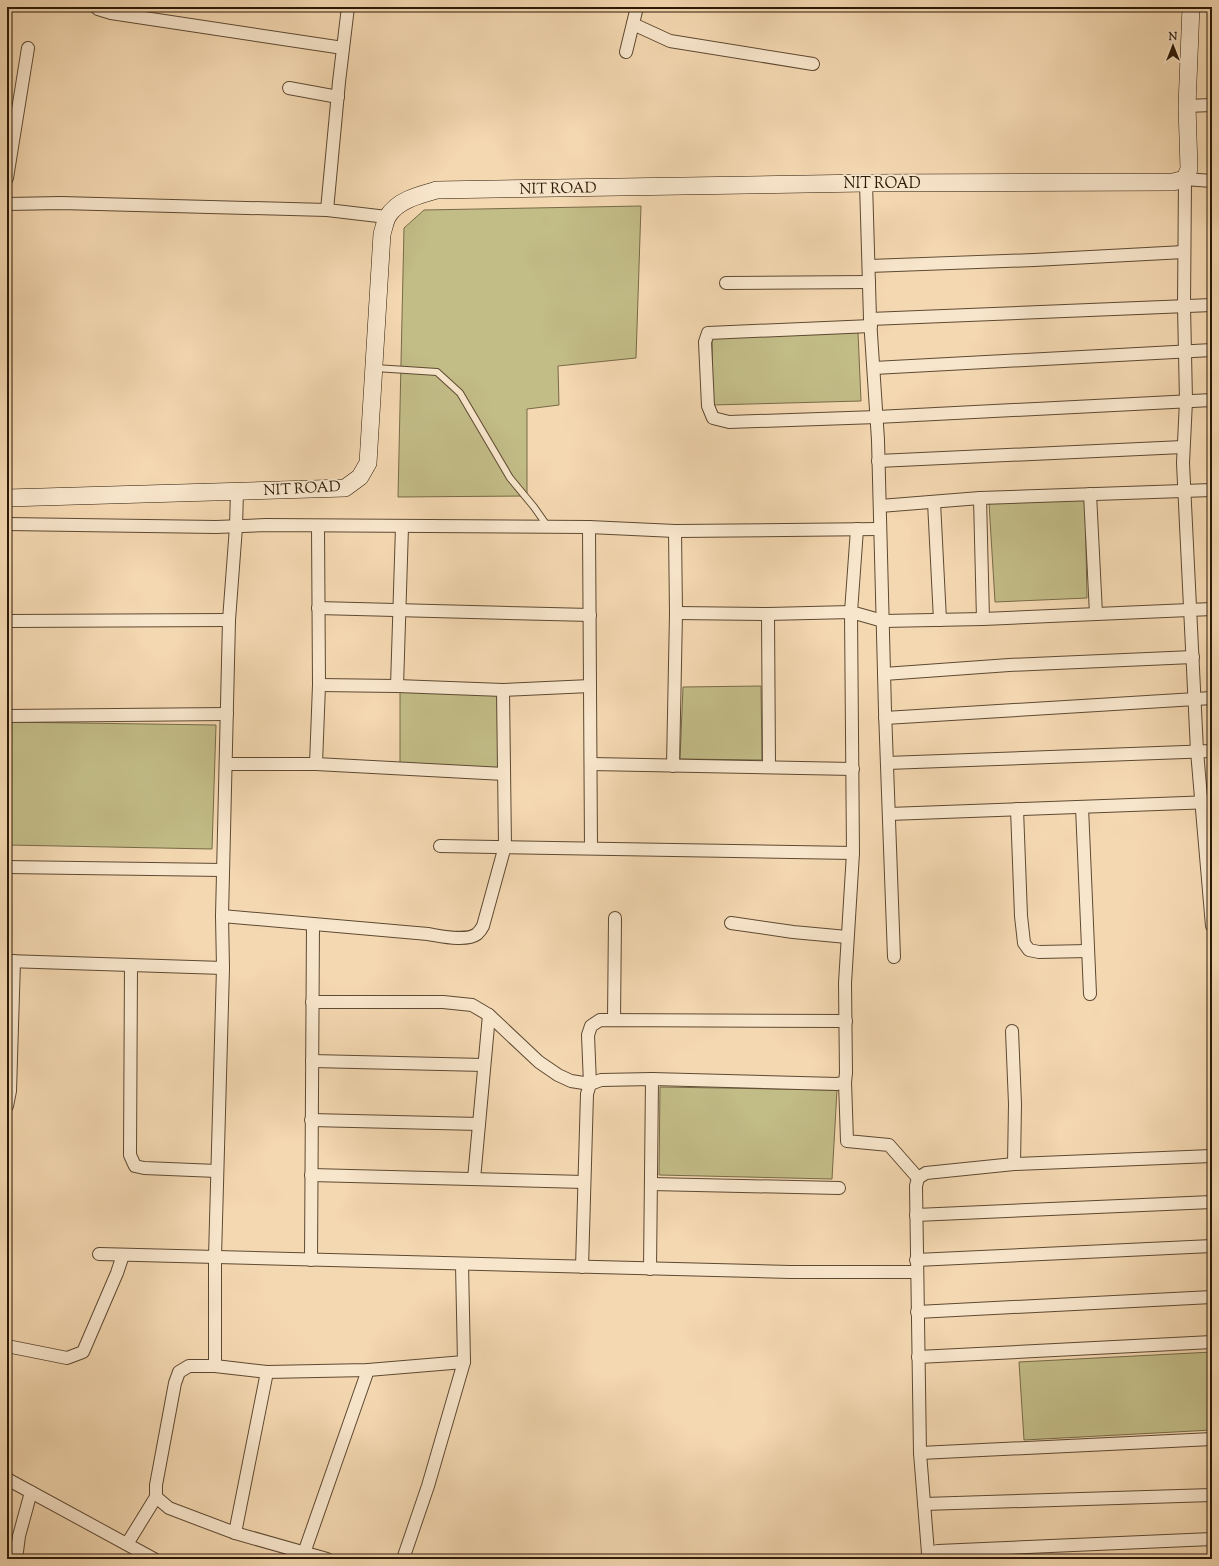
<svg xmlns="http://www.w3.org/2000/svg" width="1219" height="1566" font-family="'Sorts Mill Goudy',serif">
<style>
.green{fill:#c2bc87;stroke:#776a47}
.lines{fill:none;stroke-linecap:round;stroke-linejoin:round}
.service-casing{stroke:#5e4932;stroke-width:8}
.minor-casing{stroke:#5e4932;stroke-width:14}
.secondary-casing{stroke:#2c1907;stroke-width:18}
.service{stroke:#f8e6cc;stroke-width:6}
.minor{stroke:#f8e6cc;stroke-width:12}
.secondary{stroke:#f8e6cc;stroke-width:17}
.labels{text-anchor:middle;stroke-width:3.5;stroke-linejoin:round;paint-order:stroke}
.street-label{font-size:15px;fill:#2c1907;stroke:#f8e6cc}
</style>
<rect width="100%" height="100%" fill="#f4d8b1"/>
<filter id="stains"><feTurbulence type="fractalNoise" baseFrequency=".005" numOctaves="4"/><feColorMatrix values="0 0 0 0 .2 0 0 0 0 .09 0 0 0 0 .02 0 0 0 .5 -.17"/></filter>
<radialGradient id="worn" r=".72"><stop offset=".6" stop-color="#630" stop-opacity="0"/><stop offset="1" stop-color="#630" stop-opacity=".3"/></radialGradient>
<g class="green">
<path d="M 641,206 L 636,358 L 558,366 L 559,405 L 527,409 L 527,496 L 398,497 L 404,228 L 424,210 Z"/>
<path d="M 858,332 L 861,401 L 713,405 L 712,336 Z"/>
<path d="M 1085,497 L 1087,598 L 995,602 L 989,503 Z"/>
<path d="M 761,686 L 762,760 L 680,759 L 683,687 Z"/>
<path d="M 400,690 L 498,695 L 498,768 L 400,764 Z"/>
<path d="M 7,722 L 216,725 L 212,849 L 7,845 Z"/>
<path d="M 660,1087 L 837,1090 L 832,1179 L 659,1175 Z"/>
<path d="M 1212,1352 L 1212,1430 L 1024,1440 L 1019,1362 Z"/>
</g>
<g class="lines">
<defs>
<path id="service" d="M 375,368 L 437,372 L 460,393 L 510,478 L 534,507 L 548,527"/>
<g id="minor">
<path d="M 96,7 L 98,9 L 111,13 L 343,48"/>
<path d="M 633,24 L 670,41 L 813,64"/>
<path d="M 626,52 L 637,7"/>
<path d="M 289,88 L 338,97"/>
<path d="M 1187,106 L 1212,105"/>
<path d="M 7,178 L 28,48"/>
<path d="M 1212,181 L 1185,179 L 1184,306 L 1186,401 L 1183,463 L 1197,751 L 1212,926"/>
<path d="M 866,183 L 870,319 L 878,440 L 885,711 L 894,957"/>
<path d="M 7,204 L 61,203 L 327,210 L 387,217"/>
<path d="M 327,210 L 339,82 L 348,7"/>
<path d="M 869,266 L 1034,260 L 1184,252"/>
<path d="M 726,283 L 869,282"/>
<path d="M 870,319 L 1212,305"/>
<path d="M 871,326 L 708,333 L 705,342 L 708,406 L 713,418 L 729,422 L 877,417 L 1212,400"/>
<path d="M 874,368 L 1212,350"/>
<path d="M 878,461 L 1183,447"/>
<path d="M 1090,494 L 1096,614"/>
<path d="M 980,498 L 983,619 L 1212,609"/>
<path d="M 934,502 L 940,620"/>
<path d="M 880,506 L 980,498 L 1212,490"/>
<path d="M 7,524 L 216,527 L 266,525 L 589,527 L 675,531 L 880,529"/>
<path d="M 589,527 L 591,848"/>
<path d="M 318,608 L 590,615"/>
<path d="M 676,613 L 768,614 L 851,612 L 883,621 L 983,619"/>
<path d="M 768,614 L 769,767"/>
<path d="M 7,621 L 229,620"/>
<path d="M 884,674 L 1009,665 L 1193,657"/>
<path d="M 319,685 L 397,686 L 503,690 L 590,686"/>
<path d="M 397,686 L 402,527"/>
<path d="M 7,716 L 227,714"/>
<path d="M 885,718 L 1212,698"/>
<path d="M 887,763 L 1212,751"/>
<path d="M 226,764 L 316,764 L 504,774"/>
<path d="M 316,764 L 319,685 L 318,526"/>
<path d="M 591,764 L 853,769"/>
<path d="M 673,766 L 676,613 L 675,531"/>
<path d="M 1082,807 L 1090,994"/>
<path d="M 1017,809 L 1021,916 L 1024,943 L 1029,950 L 1039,952 L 1088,951"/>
<path d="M 889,814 L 1212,802"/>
<path d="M 440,846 L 853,853 L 851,612 L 857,529"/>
<path d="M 7,867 L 223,870"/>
<path d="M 222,916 L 428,934 C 441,936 466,942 477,934 C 479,932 482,928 483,926 L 505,846 L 503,690"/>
<path d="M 731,923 L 793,932 L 847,937"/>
<path d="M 7,961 L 223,968"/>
<path d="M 131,965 L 130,1155 L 135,1166 L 144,1168 L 217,1171"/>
<path d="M 312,1002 L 443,1002 L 472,1005 L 489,1015 L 539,1062 L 558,1075 L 571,1081 L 590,1084 L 588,1035 L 591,1026 L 600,1020 L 846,1021"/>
<path d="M 614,1020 L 615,918"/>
<path d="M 1012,1031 L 1015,1104 L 1014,1164"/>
<path d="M 312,1061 L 484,1065"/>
<path d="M 845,1082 L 847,1141 L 889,1145 L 918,1178"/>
<path d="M 7,1106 L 10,1091 L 14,961"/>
<path d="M 311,1120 L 479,1124"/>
<path d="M 311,1175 L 584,1182"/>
<path d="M 474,1179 L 489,1015"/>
<path d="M 651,1184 L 839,1188"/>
<path d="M 916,1215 L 1212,1202"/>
<path d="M 99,1254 L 790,1272 L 916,1272"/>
<path d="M 311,1260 L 313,924"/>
<path d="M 916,1260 L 1212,1246"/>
<path d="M 582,1267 L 587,1094 L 590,1084 L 601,1080 L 652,1079 L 837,1084 L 845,1082 L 846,1073 L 845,983 L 853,853"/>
<path d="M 650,1269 L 652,1079"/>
<path d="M 917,1312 L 1212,1297"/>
<path d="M 7,1346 L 67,1358 L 83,1352 L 117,1273 L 123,1255"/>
<path d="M 918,1357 L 1212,1342"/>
<path d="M 215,1366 L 215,1257 L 223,968 L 222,916 L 229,620 L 236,527 L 237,491"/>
<path d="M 920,1453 L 1212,1439"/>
<path d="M 7,1479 L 154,1559"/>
<path d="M 924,1504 L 1212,1495"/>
<path d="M 235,1533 L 267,1372"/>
<path d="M 127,1544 L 156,1497"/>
<path d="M 304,1553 L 368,1370"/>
<path d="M 928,1553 L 920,1453 L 916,1186 L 918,1178 L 926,1173 L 1014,1164 L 1212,1156"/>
<path d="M 16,1559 L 19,1536 L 31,1492"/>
<path d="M 327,1559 L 235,1533 L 169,1508 L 156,1497 L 156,1485 L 175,1383 L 179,1372 L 189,1366 L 215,1366 L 267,1372 L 368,1370 L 464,1362"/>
<path d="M 403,1559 L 428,1486 L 464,1362 L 462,1264"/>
<path d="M 927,1559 L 928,1553 L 938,1551 L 1212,1539"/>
</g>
<path id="secondary" d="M 7,498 L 345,488 L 360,477 L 368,463 L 382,234 C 384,228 385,221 388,216 C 398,200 419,195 437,190 L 866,183 L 1173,182 L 1185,179 L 1189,169 L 1187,106 L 1191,7"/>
</defs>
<use href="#service" class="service-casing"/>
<use href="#minor" class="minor-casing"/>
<use href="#secondary" class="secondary-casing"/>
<use href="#service" class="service"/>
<use href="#minor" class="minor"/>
<use href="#secondary" class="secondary"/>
</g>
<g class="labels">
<g class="street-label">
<text x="882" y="188">NIT ROAD</text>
<text transform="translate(558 188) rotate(-1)" y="5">NIT ROAD</text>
<text transform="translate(302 488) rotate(-3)" y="5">NIT ROAD</text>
</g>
</g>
<rect width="1219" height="1566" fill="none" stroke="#f4d8b1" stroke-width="24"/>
<rect x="8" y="8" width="1203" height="1550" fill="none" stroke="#2c1907" stroke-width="2"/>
<rect x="12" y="12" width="1195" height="1542" fill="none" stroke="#2c1907"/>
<g transform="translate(1173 46)" stroke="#f8e6cc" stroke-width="3" paint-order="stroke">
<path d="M0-3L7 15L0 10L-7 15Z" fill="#2c1907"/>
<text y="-6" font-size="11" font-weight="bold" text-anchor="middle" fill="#2c1907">N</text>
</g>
<rect width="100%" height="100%" filter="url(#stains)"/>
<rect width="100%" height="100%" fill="url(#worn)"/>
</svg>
